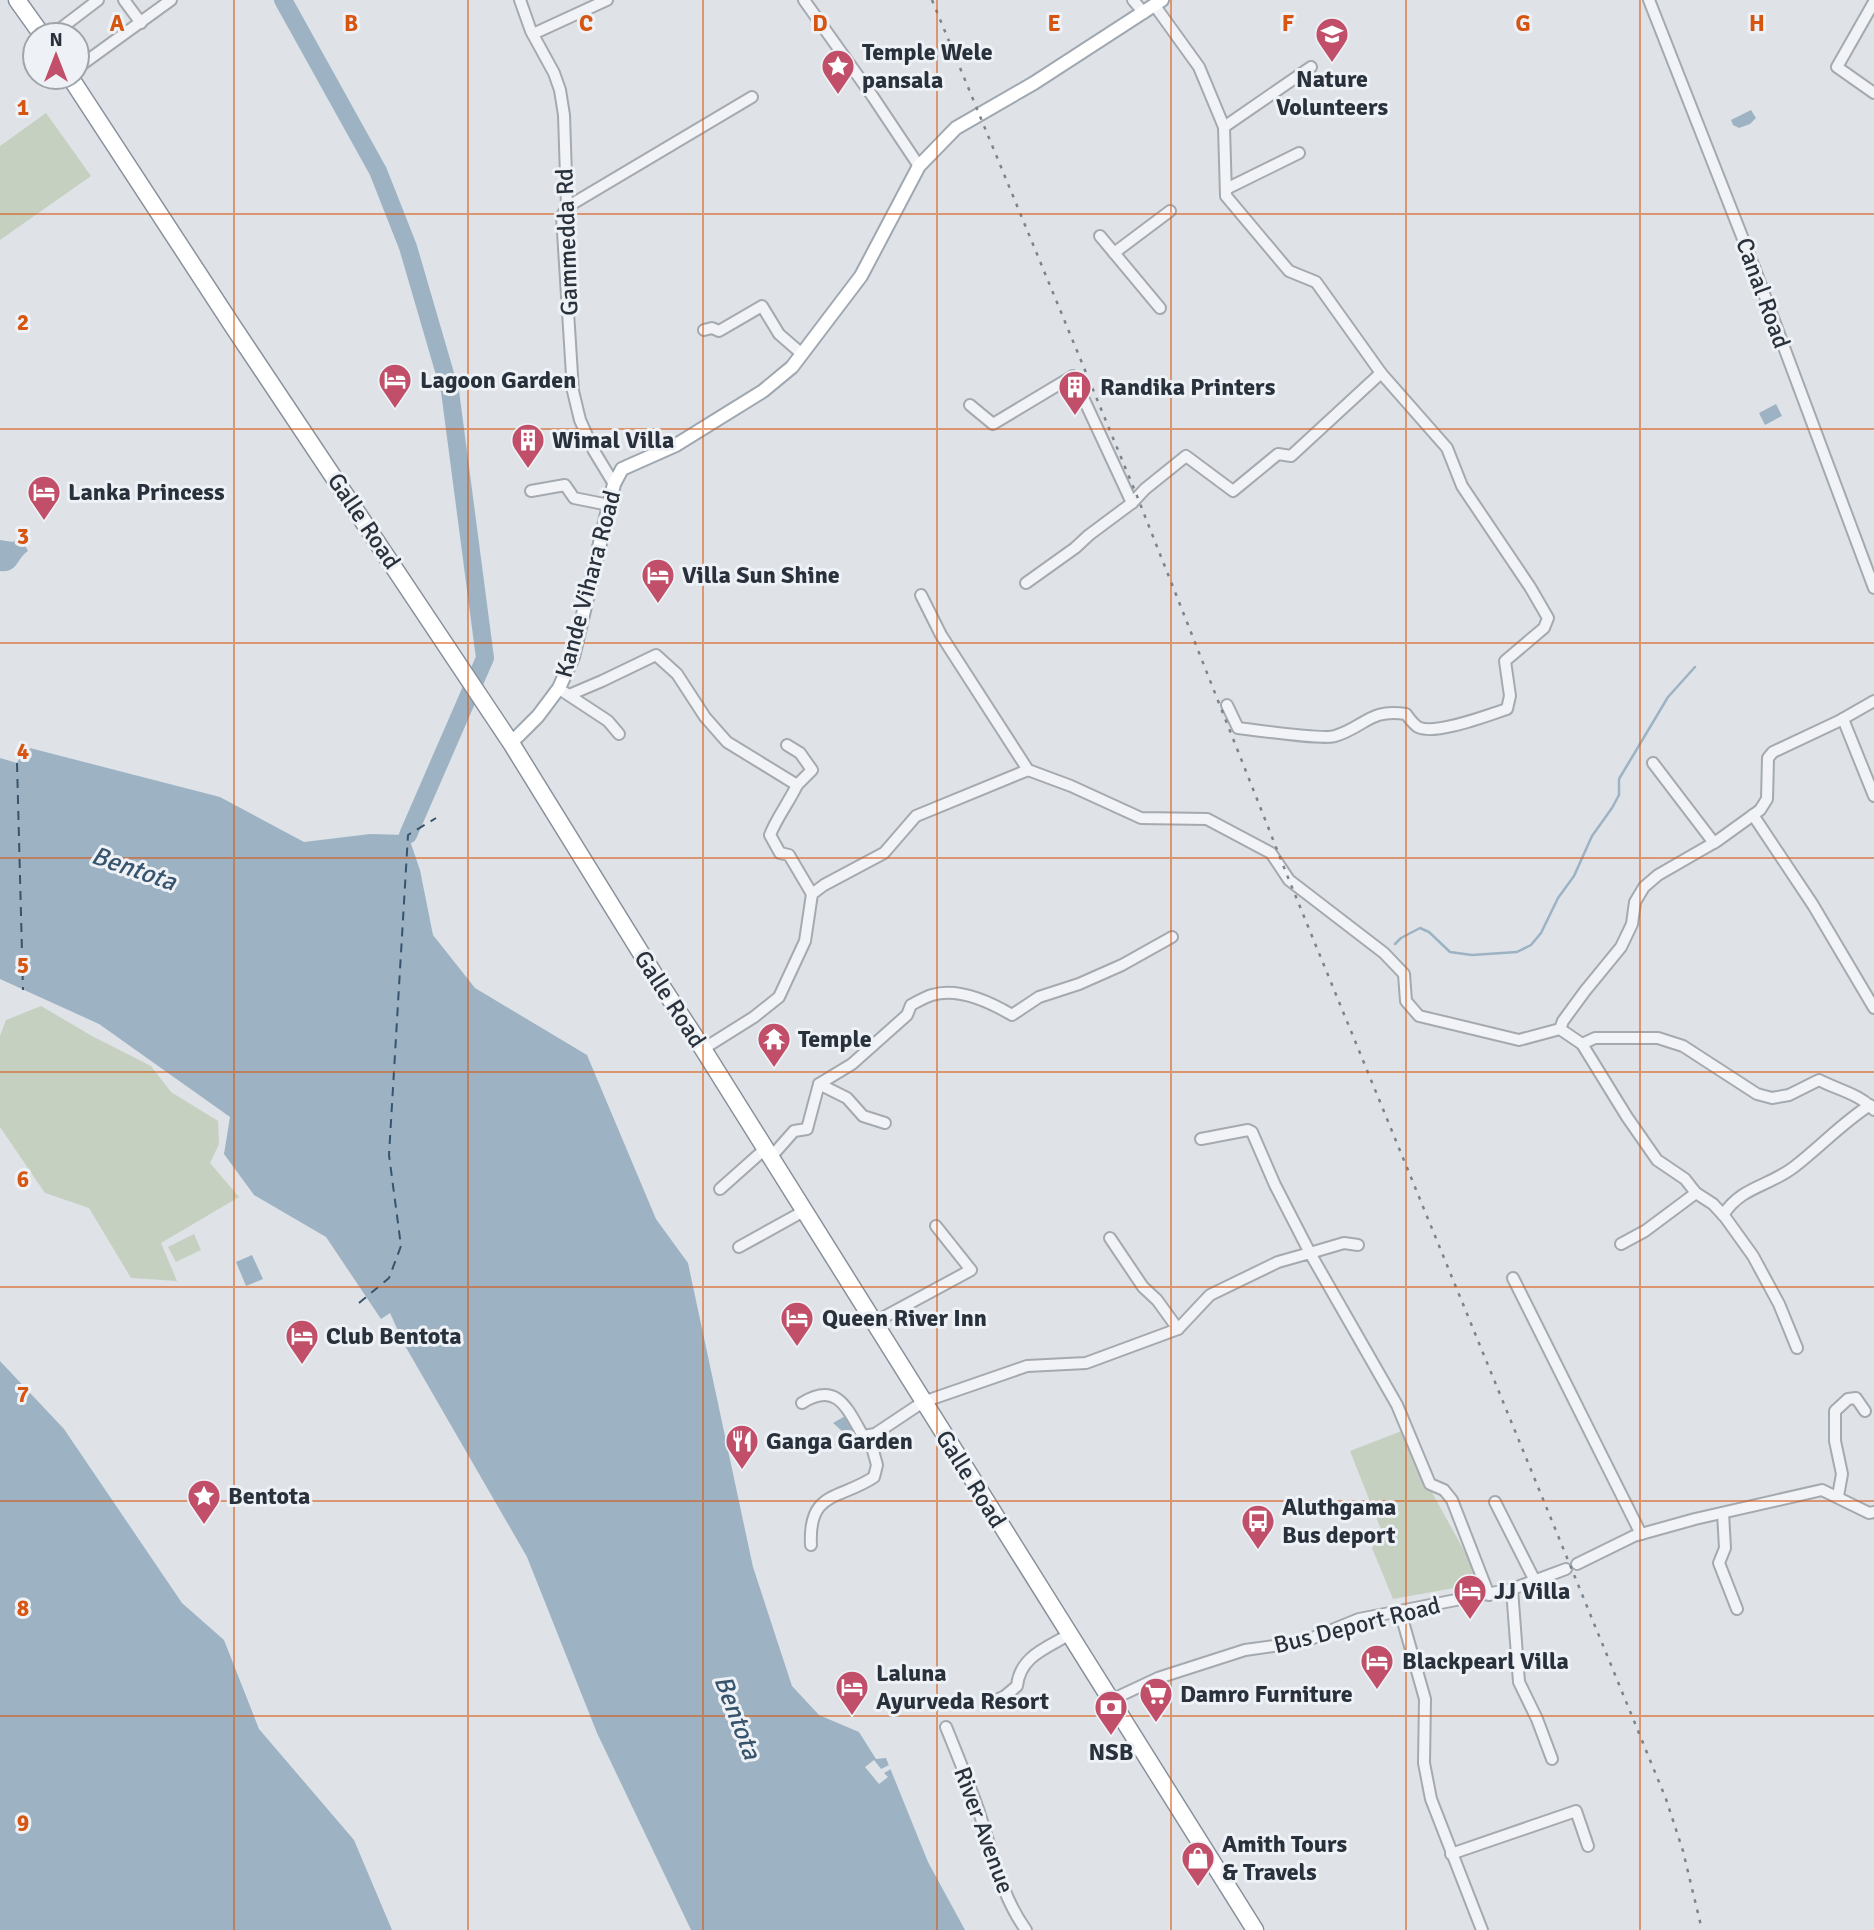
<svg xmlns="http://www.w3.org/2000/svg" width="1874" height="1930" font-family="Signika,sans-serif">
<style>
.green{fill:#c6d0c1}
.water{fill:#9db3c4}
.pier{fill:#dfe3e7}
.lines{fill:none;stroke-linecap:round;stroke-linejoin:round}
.stream{stroke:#9db3c4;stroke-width:2.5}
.river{stroke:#9db3c4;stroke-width:18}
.ferry{stroke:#37546c;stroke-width:2;stroke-dasharray:9 7;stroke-linecap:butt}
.minor-casing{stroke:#a5aab0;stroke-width:14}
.major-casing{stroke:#9fa8b1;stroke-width:16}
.highway-casing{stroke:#88919c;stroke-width:19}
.minor{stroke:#f1f3f6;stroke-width:10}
.major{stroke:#fff;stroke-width:12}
.highway{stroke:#fff;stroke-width:16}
.rail{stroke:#7a848f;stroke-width:2.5;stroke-dasharray:3.5 7;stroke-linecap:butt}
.grid{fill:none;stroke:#d55511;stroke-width:2;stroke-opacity:0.55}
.labels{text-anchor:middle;stroke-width:6;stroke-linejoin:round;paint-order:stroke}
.poi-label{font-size:24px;font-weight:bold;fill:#29323c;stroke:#eef1f5;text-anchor:start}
.street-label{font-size:24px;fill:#29323c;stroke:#eef1f5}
.water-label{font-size:26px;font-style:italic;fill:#37546c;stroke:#eef1f5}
.grid-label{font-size:23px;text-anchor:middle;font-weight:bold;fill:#d55511;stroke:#eef1f5;stroke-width:6;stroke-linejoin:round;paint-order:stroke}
</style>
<rect width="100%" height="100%" fill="#dfe3e7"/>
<g class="green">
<path d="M 46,113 L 91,176 L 0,240 L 0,146 Z"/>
<path d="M 41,1006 L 92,1036 L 151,1066 L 171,1092 L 218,1121 L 219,1144 L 210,1163 L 239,1197 L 161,1243 L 177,1281 L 131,1278 L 89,1208 L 45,1193 L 0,1127 L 0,1036 L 6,1020 Z"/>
<path d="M 194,1234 L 201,1250 L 176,1262 L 168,1247 Z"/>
<path d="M 1404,1430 L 1429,1487 L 1482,1583 L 1393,1599 L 1372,1548 L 1382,1532 L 1350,1451 Z"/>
</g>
<g class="water">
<path d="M 1751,110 L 1756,118 L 1750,124 L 1739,128 L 1733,125 L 1731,120 Z"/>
<path d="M 1776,404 L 1782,416 L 1765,425 L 1759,413 Z"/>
<path d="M 20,536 L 28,551 C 16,559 18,573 0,571 L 0,540 L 13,542 Z"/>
<path d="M 26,747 L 220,797 L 304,842 L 370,834 L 408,835 L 420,870 L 433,935 L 475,988 L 587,1055 L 656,1219 L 688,1263 L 753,1567 L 792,1686 L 819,1715 L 859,1732 L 876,1759 L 886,1758 L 928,1862 L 965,1930 L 691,1930 L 597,1733 L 527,1557 L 404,1344 L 390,1313 L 381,1319 L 326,1237 L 254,1195 L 224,1154 L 230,1117 L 99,1024 L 0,979 L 0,758 L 17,763 Z"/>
<path d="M 252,1255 L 263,1279 L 246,1286 L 236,1262 Z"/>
<path d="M 0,1361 L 64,1429 L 182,1603 L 224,1640 L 259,1729 L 354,1840 L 392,1930 L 0,1930 Z"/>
<path d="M 847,1415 L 855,1430 L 842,1431 L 833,1423 Z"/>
</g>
<path class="pier" d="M 874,1760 L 881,1769 L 889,1765 L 891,1769 L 884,1773 L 888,1777 L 879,1784 L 865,1767 Z"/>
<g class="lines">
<path class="stream" d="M 1395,944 L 1401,938 L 1420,928 L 1429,932 L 1450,952 L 1472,955 L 1517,952 L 1531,945 L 1541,933 L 1558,898 L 1574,876 L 1592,836 L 1612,808 L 1619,795 L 1619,779 L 1668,697 L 1695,667"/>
<path class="river" d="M 283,0 L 378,171 L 408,247 L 450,391 L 485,658 L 408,835"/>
<g class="ferry">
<path d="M 17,763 L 23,990"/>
<path d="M 359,1303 L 389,1278 L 401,1246 L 389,1155 L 408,835 L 436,818"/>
</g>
<defs>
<g id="minor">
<path d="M 124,0 L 141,23"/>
<path d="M 520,0 L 531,31 L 554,73 L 560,90 L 564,115 L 567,207 L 562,216 L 573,391 L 580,420 L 594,451 L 614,484"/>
<path d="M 804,0 L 873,97 L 919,166"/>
<path d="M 1133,0 L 1144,13"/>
<path d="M 1649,0 L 1754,267 L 1874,588"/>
<path d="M 1874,2 L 1837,67 L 1874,93"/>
<path d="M 1155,6 L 1199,67 L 1224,127 L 1311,67"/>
<path d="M 533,34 L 607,0"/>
<path d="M 52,35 L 98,0"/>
<path d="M 77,68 L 171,0"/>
<path d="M 1224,127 L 1226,196 L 1289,271 L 1316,282 L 1381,373 L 1447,448 L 1462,486 L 1530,587 L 1548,618 L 1544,628 L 1505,661 L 1510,696 L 1507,709 C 1488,715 1434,736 1418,727 C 1413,724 1409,718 1406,714 C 1370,708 1365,727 1335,736 C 1322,740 1256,730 1238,728 L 1227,705"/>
<path d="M 1226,189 L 1299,153"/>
<path d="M 567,207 L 752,97"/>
<path d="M 1100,236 L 1160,308"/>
<path d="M 1114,253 L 1170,211"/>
<path d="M 704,330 L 712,328 L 719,331 L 762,306 L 779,334 L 802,354"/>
<path d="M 970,405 L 993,424 L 1073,376 L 1132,503"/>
<path d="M 531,491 L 565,485 L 574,498 L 609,505"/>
<path d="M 1026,583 L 1075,548 L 1089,535 L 1132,503 L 1145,489 L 1186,456 L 1233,491 L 1278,454 L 1291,456 L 1381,373"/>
<path d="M 921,595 L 941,635 L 1028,770 L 1071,786 L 1141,818 L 1207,819 L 1271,853 L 1289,880 L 1384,953 L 1404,974 L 1406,1001 L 1419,1016 L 1519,1040 L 1560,1029 L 1563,1021 L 1585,991 L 1621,947 L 1632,924 L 1635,902 L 1644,887 L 1658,875 L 1717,841 L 1760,810 L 1767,799 L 1768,758 L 1773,752 L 1839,721 L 1874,701"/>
<path d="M 564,692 L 608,721 L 619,734"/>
<path d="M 569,695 L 602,681 L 656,655 L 677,674 L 705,717 L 727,742 L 797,785 C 789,802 776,819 770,835 L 780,853 L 789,855 L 812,894"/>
<path d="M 1843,719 L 1874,796"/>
<path d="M 787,745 L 800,753 L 812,770 L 797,785"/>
<path d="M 1653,763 L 1714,843"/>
<path d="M 1753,815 L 1813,905 L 1874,1008"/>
<path d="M 1560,1029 L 1582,1044 L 1627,1117 L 1657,1160 L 1685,1179 L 1696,1193 L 1713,1204 L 1725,1217 L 1753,1256 L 1779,1304 L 1797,1348"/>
<path d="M 1582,1044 L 1595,1038 L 1658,1038 L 1683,1046 L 1757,1094 L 1772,1098 L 1789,1095 L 1819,1080 C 1838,1090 1860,1094 1874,1110"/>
<path d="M 703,1049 L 754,1017 L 779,997 L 805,941 L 812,894 L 824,885 L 884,853 L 916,816 L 1028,770"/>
<path d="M 819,1084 L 847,1098 L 863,1116 L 885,1123"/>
<path d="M 1201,1139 L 1248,1130 L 1252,1132 L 1275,1185 L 1310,1253 L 1344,1243 L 1358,1245"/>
<path d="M 771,1157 L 794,1131 L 807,1129 L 819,1084 L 852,1064 L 907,1015 L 911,1005 C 917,1002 925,997 932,995 C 958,987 990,1002 1012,1015 L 1039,997 L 1079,984 L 1122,965 L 1172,937"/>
<path d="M 720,1189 L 765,1149"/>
<path d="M 1723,1215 C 1742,1186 1768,1187 1794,1167 C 1820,1147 1842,1123 1870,1105"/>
<path d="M 1110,1238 L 1143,1287 L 1157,1300 L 1178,1329"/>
<path d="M 1621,1244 L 1645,1231 L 1696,1193"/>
<path d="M 739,1247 L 804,1211"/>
<path d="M 1513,1278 L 1641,1534"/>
<path d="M 873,1323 L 971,1270 L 936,1226"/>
<path d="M 802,1403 C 837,1381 847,1408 863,1436 L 875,1434 L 923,1402 L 1027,1366 L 1086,1363 L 1178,1329 L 1210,1295 L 1278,1262 L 1310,1253 L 1397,1405 L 1430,1484 L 1444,1490 L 1452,1500 L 1489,1595"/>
<path d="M 1838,1496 L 1842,1474 L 1835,1441 L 1835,1411 L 1848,1399 L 1856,1398 L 1865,1411"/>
<path d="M 1495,1502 L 1534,1579"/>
<path d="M 1723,1513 L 1725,1548 L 1719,1563 L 1737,1609"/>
<path d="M 811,1545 C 808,1490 840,1500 874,1477 L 877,1465 L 869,1436"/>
<path d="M 1577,1564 L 1634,1536 L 1695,1519 L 1822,1490 L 1869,1513 L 1874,1512"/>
<path d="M 1512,1589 L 1519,1682 L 1537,1719 L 1552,1759"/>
<path d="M 1400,1611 L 1425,1699 L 1424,1763 L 1431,1799 L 1482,1930"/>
<path d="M 1111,1700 L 1158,1678 L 1245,1650 L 1303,1642 L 1359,1619 L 1512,1589 L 1566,1569"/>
<path d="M 994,1701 L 1005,1696 L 1017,1686 C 1020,1656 1047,1648 1070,1634"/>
<path d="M 946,1727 C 957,1754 968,1781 978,1809 C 992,1850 1000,1894 1026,1930"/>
<path d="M 1451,1854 L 1576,1811 L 1588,1846"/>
</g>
<path id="major" d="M 511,743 L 538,716 L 559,688 L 573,657 L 614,484 L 622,469 L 676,445 L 763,391 L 792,367 L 861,276 L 919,166 L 956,128 L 1034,83 L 1162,0"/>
<g id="highway">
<path d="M 17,0 L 42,35"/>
<path d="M 70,77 L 234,328 L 511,743 L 657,979 L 703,1049 L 1255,1930"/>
</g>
</defs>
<use href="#minor" class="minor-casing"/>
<use href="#major" class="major-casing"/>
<use href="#highway" class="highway-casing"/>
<use href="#minor" class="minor"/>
<use href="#major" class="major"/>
<use href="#highway" class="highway"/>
<path class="rail" d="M 932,0 L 1137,496 L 1289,880 L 1666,1799 L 1683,1851 L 1702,1930"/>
</g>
<path class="grid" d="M 234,0 L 234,1930M 468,0 L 468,1930M 703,0 L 703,1930M 937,0 L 937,1930M 1171,0 L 1171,1930M 1406,0 L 1406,1930M 1640,0 L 1640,1930M 0,214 L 1874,214M 0,429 L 1874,429M 0,643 L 1874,643M 0,858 L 1874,858M 0,1072 L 1874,1072M 0,1287 L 1874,1287M 0,1501 L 1874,1501M 0,1716 L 1874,1716"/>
<defs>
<symbol id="school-pin" viewBox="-11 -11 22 30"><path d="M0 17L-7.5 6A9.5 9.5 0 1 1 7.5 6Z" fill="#c14f69" stroke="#eef1f5"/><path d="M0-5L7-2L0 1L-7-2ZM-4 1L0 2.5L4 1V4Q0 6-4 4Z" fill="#fff"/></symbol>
<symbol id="sight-pin" viewBox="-11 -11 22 30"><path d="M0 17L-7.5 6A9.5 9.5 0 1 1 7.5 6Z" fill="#c14f69" stroke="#eef1f5"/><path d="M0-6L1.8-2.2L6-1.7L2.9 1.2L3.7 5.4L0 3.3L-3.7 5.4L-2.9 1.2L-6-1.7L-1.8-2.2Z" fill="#fff"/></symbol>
<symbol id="hotel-pin" viewBox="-11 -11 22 30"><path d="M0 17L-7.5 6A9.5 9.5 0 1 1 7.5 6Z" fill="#c14f69" stroke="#eef1f5"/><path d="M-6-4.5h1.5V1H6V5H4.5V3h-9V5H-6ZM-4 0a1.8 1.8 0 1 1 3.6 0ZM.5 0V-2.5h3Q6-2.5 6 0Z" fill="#fff"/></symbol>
<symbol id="building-pin" viewBox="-11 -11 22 30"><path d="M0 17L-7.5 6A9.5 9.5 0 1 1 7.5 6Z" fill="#c14f69" stroke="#eef1f5"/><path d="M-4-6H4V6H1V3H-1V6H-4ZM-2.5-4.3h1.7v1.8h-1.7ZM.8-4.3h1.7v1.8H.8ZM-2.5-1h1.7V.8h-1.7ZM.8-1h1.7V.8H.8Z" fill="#fff"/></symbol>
<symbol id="temple-pin" viewBox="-11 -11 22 30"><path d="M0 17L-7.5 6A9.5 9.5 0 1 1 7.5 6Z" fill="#c14f69" stroke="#eef1f5"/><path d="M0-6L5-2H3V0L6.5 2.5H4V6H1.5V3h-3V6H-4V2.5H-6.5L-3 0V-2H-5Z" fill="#fff"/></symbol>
<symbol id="restaurant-pin" viewBox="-11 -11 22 30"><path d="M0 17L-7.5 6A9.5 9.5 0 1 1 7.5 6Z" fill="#c14f69" stroke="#eef1f5"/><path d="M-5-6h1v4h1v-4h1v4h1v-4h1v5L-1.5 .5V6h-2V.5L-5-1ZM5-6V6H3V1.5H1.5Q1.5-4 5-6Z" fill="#fff"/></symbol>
<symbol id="bus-pin" viewBox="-11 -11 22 30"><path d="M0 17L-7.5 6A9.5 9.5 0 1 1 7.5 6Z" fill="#c14f69" stroke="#eef1f5"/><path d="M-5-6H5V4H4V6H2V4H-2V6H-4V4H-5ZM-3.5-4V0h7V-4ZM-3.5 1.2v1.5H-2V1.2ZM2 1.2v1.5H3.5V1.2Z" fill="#fff"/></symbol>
<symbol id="supermarket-pin" viewBox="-11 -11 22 30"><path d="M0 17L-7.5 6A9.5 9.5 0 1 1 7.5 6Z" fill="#c14f69" stroke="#eef1f5"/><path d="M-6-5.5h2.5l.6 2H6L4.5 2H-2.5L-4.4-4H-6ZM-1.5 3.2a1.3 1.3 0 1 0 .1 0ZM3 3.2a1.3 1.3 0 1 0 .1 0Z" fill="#fff"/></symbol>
<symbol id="bank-pin" viewBox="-11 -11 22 30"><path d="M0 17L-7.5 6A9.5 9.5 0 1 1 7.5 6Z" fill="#c14f69" stroke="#eef1f5"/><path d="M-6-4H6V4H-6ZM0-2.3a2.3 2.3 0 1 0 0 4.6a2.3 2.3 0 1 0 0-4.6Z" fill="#fff"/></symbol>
<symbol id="shop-pin" viewBox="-11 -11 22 30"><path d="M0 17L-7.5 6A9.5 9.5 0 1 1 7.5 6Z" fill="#c14f69" stroke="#eef1f5"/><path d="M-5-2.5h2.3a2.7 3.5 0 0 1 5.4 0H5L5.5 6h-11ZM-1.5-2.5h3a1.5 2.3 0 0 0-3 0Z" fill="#fff"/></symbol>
</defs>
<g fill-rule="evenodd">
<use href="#school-pin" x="1313" y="15" width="38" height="52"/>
<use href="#sight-pin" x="819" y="47" width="38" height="52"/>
<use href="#hotel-pin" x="376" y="361" width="38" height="52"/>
<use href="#building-pin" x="1056" y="368" width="38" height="52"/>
<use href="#building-pin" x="509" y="421" width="38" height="52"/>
<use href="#hotel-pin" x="25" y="473" width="38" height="52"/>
<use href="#hotel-pin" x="639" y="556" width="38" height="52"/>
<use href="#temple-pin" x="755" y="1020" width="38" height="52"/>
<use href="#hotel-pin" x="778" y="1299" width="38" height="52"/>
<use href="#hotel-pin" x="283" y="1317" width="38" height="52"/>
<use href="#restaurant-pin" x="723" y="1422" width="38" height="52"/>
<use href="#sight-pin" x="185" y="1477" width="38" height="52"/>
<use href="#bus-pin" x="1239" y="1502" width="38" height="52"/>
<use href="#hotel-pin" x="1451" y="1572" width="38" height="52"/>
<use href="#hotel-pin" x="1358" y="1642" width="38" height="52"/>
<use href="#hotel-pin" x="833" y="1668" width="38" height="52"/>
<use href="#supermarket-pin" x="1137" y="1675" width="38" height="52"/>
<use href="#bank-pin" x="1092" y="1688" width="38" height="52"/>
<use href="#shop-pin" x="1179" y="1839" width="38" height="52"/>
</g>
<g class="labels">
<g class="poi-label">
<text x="862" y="60">Temple Wele<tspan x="862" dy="28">pansala</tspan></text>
<text x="1332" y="87" text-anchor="middle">Nature<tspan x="1332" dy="28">Volunteers</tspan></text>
<text x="420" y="388">Lagoon Garden</text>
<text x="1100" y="395">Randika Printers</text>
<text x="552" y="448">Wimal Villa</text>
<text x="68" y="500">Lanka Princess</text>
<text x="682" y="583">Villa Sun Shine</text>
<text x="798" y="1047">Temple</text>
<text x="822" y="1326">Queen River Inn</text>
<text x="326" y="1344">Club Bentota</text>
<text x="766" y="1449">Ganga Garden</text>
<text x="228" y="1504">Bentota</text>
<text x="1282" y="1515">Aluthgama<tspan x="1282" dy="28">Bus deport</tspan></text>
<text x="1494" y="1599">JJ Villa</text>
<text x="1402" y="1669">Blackpearl Villa</text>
<text x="876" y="1681">Laluna<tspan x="876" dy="28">Ayurveda Resort</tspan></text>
<text x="1180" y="1702">Damro Furniture</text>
<text x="1111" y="1760" text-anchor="middle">NSB</text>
<text x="1222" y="1852">Amith Tours<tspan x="1222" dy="28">&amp; Travels</tspan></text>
</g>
<g class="street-label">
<text transform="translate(567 242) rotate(-92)" y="8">Gammedda Rd</text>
<text transform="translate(1763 293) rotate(70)" y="8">Canal Road</text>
<text transform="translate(364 521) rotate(56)" y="8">Galle Road</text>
<text transform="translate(588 584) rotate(-75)" y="8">Kande Vihara Road</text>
<text transform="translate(670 999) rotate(57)" y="8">Galle Road</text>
<text transform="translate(971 1479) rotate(58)" y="8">Galle Road</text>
<text transform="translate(1357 1625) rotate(-14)" y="8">Bus Deport Road</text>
<text transform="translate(984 1830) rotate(70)" y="8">River Avenue</text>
</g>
<g class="water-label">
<text transform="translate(134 868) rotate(19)" y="9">Bentota</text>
<text transform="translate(738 1717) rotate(69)" y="9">Bentota</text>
</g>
</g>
<g class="grid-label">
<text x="117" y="31">A</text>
<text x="351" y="31">B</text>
<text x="586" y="31">C</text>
<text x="820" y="31">D</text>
<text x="1054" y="31">E</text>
<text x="1288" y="31">F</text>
<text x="1523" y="31">G</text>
<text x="1757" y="31">H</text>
<text x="23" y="115">1</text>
<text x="23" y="330">2</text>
<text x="23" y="544">3</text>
<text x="23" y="759">4</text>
<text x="23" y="973">5</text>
<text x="23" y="1187">6</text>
<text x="23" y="1402">7</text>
<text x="23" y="1616">8</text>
<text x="23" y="1831">9</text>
</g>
<g transform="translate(56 56)"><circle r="33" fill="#eef1f5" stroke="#9fa5ab" stroke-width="2"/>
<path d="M0-5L12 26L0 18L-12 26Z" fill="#c14f69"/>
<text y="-10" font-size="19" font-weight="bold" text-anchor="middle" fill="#29323c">N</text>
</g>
</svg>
